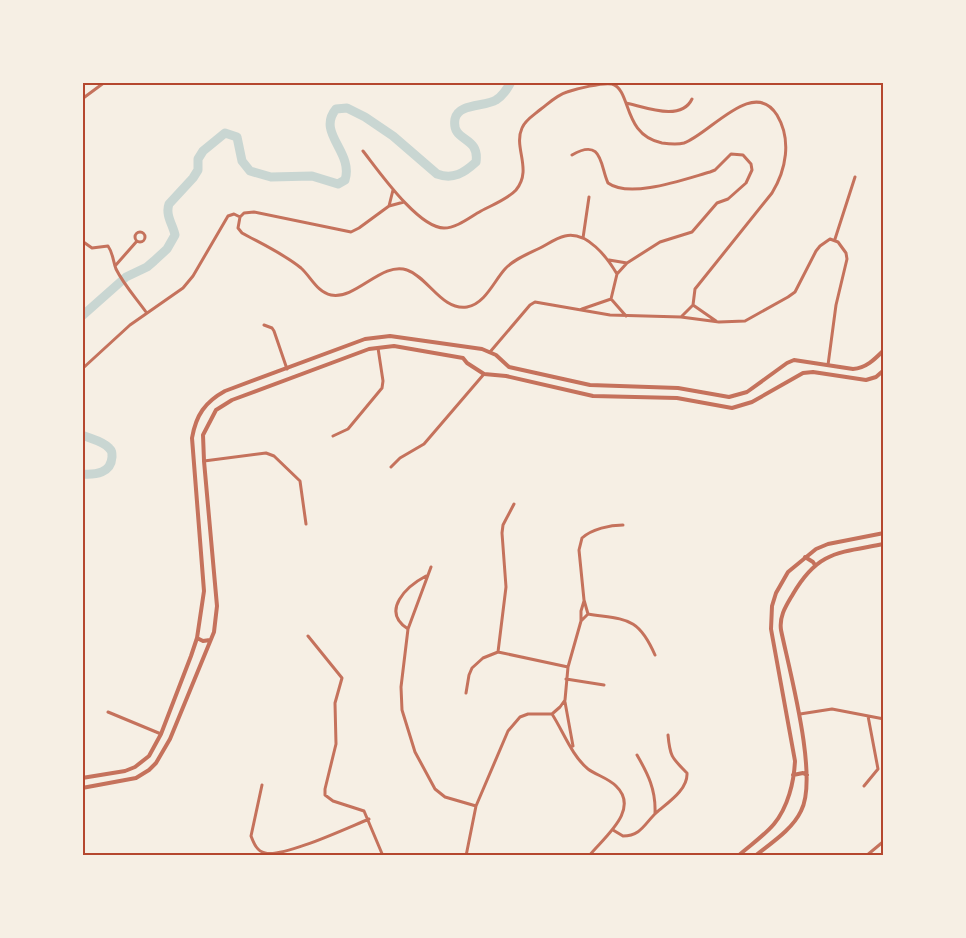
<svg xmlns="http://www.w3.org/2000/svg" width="966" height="938" viewBox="0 0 966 938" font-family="'Nunito Sans',sans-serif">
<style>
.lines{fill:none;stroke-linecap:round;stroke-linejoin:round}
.river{stroke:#c9d6d2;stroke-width:9}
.minor{stroke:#c5725c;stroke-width:3}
.tertiary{stroke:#c5725c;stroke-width:4}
.neatline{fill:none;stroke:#b5482f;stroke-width:2}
</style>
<rect width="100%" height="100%" fill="#f6efe4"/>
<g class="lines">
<!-- river -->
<path class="river" d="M82 316 126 277 147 267 154 261 167 249 175 235C173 225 165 215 169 204L193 178 198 170V159L203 151 225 133 237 137 242 161 250 171 271 177 312 176 338 184 345 180C354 152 316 133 336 109L347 108 365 117 393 136 437 174C453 180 464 173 476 162 480 135 451 143 455 119 458 103 485 107 496 100 503 96 507 89 511 82
M82 435C91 439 103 441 109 448 112 451 112 452 112 457 111 473 96 475 82 474"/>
<!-- minor -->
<path class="minor" d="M82 99 105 82
M626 103C645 107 681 122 692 99
M363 151C378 170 418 228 444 228 457 228 470 217 481 211 492 205 508 199 516 190 533 169 513 148 522 128 525 120 534 115 541 109 549 103 557 95 567 92 576 89 603 82 612 84 632 90 622 135 662 143 669 144 677 145 684 143 710 134 753 77 777 115 792 140 786 170 772 193L695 289 693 305
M572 155C603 137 600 166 608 183 630 199 685 179 710 172L715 170 731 154 743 155 751 164 752 170 746 183 728 199 717 203 692 232 660 242 627 263 617 274 611 299
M389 206 393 190
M240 217 238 228 242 233C262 244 284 254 301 268 311 277 317 292 331 295 356 300 382 261 407 270 428 277 442 311 467 307 485 304 494 281 505 269 514 259 528 254 540 248 548 244 556 238 565 236 587 231 607 257 617 274
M240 217 244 213 254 212 351 232 359 228 389 206 404 202
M135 237a5 5 0 1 1 10 0a5 5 0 1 1-10 0Z
M583 238 589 197
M835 239 855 177
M82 241 92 248 108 246C113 253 113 261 116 269 124 285 136 298 146 312
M609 260 627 263
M115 266 137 241
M612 300 626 316
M693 305 716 321
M582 309 611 299
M681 317 693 305
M264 325 272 328 274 331 287 369
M490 352 530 305 535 302 610 315 681 317 719 322 745 321 788 297 795 292 816 251 820 246 830 239 838 242 846 253 847 259 836 305 828 365
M82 369 130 325 183 288 193 276 228 216 234 214 240 217
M333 436 348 429 382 388 383 381 378 348
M204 461 266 453 274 456 300 481 306 524
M391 467 400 458 424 444 484 374
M431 567 408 629 401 687 402 710 415 752 435 789 445 797 476 806
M588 614C626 620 638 616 655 655
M581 621 588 614 584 600 579 550 582 538C592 529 610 525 623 525
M408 629C380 611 407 586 426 576
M308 636 342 678 335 703 336 744 325 789V795L333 801 364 811 383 856
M498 652 506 587 502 533 503 525 514 504
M566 679 604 685
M466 693 469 675 472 668 483 658 498 652 568 667
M565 702 573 746
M108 712 161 734
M552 714 560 707 565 700 568 667 581 621V611L584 601
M800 714 832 709 884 719
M637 755C648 774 656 790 655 813
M262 785 251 836C254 844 257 851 265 853 283 858 349 827 369 819
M864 786 878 769 868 716
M613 830 623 836C641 836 645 823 656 813 667 803 688 790 687 773 672 758 670 757 668 735
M466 856 476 806 508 731 520 717 528 714H552C563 731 572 756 588 769 596 775 608 778 616 786 641 810 603 838 589 856
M866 856 884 841"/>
<!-- tertiary -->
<path class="tertiary" d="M805 557 813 562 815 565
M197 638 203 641 210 640
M793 775 803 773 807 775
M82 778 125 771 135 767 149 756 161 734 191 656 197 638 204 591 192 438C196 415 205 402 225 391L365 339 390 336 482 349 496 355 509 367 590 385 678 388 729 397 747 392 787 363 794 360 853 369C866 368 874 360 884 350
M82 788 136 778 149 770 156 763 170 739 214 632 217 606 204 461 203 435 216 410 232 400 369 349 394 346 463 358 467 363 484 374 506 376 593 396 677 398 732 408 752 402 803 373 813 372 866 380 876 377 884 370
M738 856C749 846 764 836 774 824 788 807 794 782 795 761L771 629 772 606 776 593 788 572 816 549 828 544 884 533
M755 856C771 843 792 830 801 811 819 778 789 669 781 630 779 616 786 606 793 594 818 551 838 553 884 544"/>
</g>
<!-- border -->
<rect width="966" height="938" fill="none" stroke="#f6efe4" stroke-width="168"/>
<rect x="84" y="84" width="798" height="770" class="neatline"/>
</svg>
